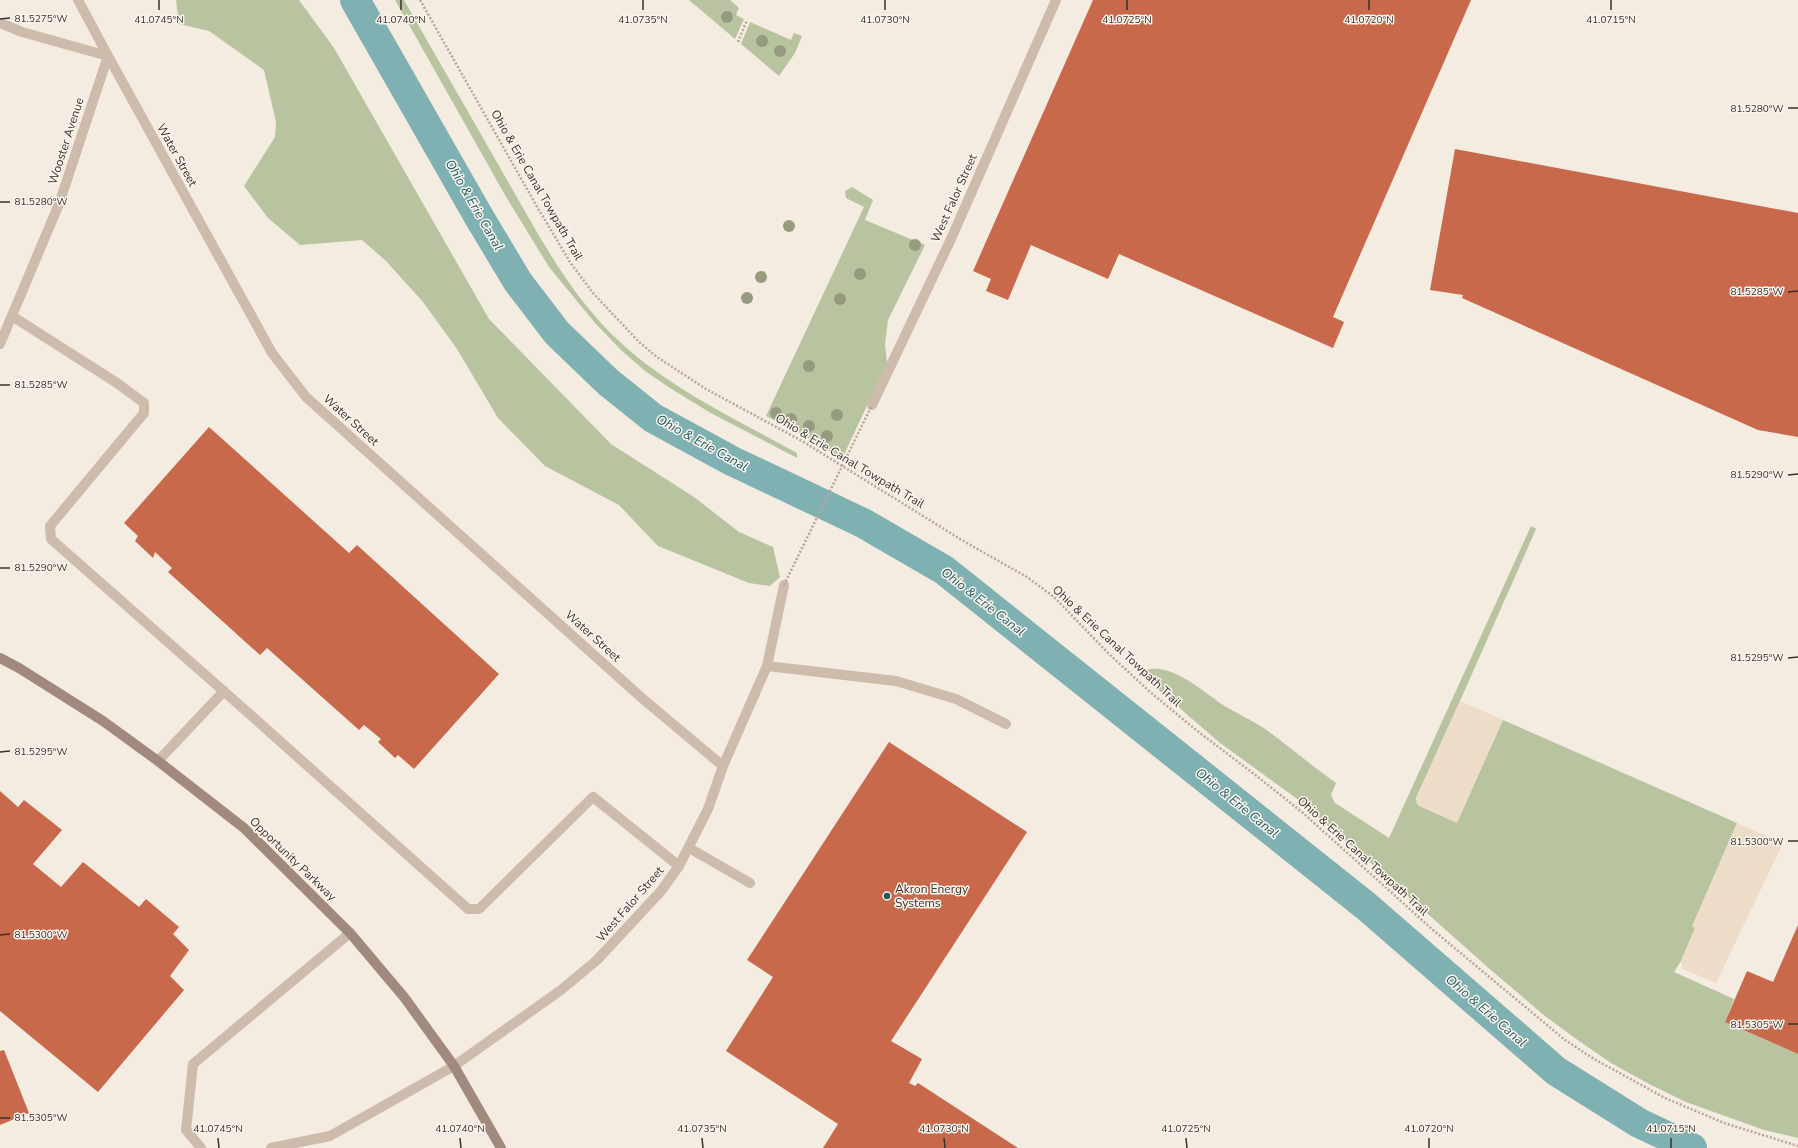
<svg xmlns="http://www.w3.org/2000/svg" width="1798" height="1148" viewBox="0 0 1798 1148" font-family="'Nunito Sans',sans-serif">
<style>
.green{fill:#b8c4a0}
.plaza{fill:#ecdcc8}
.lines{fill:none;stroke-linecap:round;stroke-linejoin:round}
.canal{stroke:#7fb0b2;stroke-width:30}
.building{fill:#c8694b}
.path{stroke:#b9a596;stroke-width:2.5;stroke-dasharray:2 2;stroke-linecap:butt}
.lane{stroke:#cdbbac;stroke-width:10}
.street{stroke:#cdbbac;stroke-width:10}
.secondary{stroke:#a18a7d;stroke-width:10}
.path-bridge{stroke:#b9a596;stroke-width:2.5;stroke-dasharray:2 2;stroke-linecap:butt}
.tree{fill:#969b7f}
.ticks{fill:none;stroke:#3b302b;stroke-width:1.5}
.poi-dot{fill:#1f5a5e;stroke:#fbf5ee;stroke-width:1.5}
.labels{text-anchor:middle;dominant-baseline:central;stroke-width:3;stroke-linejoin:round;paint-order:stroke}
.street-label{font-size:12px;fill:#3b302b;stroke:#fbf5ee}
.poi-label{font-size:12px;fill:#3b302b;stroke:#fbf5ee;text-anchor:start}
.water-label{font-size:13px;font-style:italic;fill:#1f5a5e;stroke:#fbf5ee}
.ticks-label{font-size:10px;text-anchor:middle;fill:#3b302b;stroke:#fbf5ee;stroke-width:3;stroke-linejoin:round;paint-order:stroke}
</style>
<rect width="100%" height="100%" fill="#f4ebe1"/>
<!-- green -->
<path class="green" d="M176 0H299L334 48 489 319 611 444 694 497 739 532 773 547 780 577 770 586 749 583 658 546 619 505 545 466 498 418 457 349 423 302 386 261 362 240 300 245 268 218 244 186 275 137 276 122 264 70 209 31 179 24Z
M395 0H404C438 60 473 120 507 180 540 237 571 297 620 342 672 390 736 419 797 453V458L709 412 670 388 645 371 621 350 595 323 549 267 505 195Z
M689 0H730L739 8 736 15 744 19 735 39Z
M750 22 791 40 794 33 802 36 795 53 779 76 741 44Z
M852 187 873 200 865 220 925 245 888 320 885 344 887 363 842 459 803 435 766 416 864 207 846 198 845 191Z
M1531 526 1536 529 1460 701 1416 798 1417 804 1457 822 1503 720 1737 823 1693 926 1695 928 1681 961 1674 972 1734 999 1725 1022 1798 1054V1138L1764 1130 1686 1102 1651 1085 1611 1063 1579 1041 1545 1016 1492 971 1348 843 1296 798 1220 743 1139 673C1166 657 1202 691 1223 705 1238 714 1254 721 1268 731 1291 748 1312 766 1336 783L1331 795 1335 803 1389 838Z"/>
<!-- plaza -->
<path class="plaza" d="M1460 701 1503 720 1457 823 1419 806 1416 798Z
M1737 823 1783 843 1716 983 1683 969 1681 961 1695 928 1692 926Z"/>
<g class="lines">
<!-- canal -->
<path class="canal" d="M355 0 479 217 518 282 557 333 608 382 653 418 732 461 863 523 944 570 1366 906 1556 1071 1639 1123 1692 1148"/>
</g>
<!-- building -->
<path class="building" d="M1093 0H1471L1333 317 1344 322 1333 348 1119 254 1108 279 1031 245 1008 300 986 291 991 279 973 271Z
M1455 149 1798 213V437L1758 430 1462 298 1463 295 1430 290Z
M209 427 349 553 357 545 499 674 414 769 398 755 395 758 378 742 381 739 364 725 359 730 267 648 260 655 168 572 172 568 155 552 153 558 135 541 138 536 124 523Z
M889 742 1027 832 891 1041 922 1059 909 1083 915 1086 918 1083 1018 1148H823L838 1124 726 1051 773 977 747 960Z
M0 791 18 807 24 800 62 830 33 864 61 887 83 862 139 907 146 899 179 927 173 934 189 950 170 976 184 990 98 1092 0 1011Z
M1798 925V1054L1725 1022 1747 971 1773 982Z
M4 1050 29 1113 0 1125V1051Z"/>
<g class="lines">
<!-- path -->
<path class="path" d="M420 0 536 205 570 262 593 293 639 342 657 357 706 389 802 441 965 542 1027 577 1054 597 1109 654 1149 691 1196 730 1258 777 1303 813 1433 930 1565 1040 1594 1059 1665 1098 1724 1123 1798 1146
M738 42 747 20"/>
<!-- lane -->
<path class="lane" d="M12 316 117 383 144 403V413L50 526 51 539 245 710 468 909H479L593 797 679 866
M767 666 896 681 956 699 1006 724
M158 761 224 691
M689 848 750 883
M201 1148 186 1130 193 1064 350 933
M271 1148 330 1136 454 1066"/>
<!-- street -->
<path class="street" d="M78 0 108 56 272 353 306 397 643 699 723 766
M0 23 22 32 108 56 59 204 0 344
M872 405 951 239 1056 0
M454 1066 561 990 597 960 661 891 679 866 708 809 723 766 767 666 784 585"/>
<!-- secondary -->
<path class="secondary" d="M0 658 19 668 103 721 158 761 244 828 350 933 404 997 454 1066 501 1148"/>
<!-- path-bridge -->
<path class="path-bridge" d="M784 585 872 405"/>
</g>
<!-- trees -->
<g class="tree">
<circle cx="727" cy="17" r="6"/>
<circle cx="762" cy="41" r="6"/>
<circle cx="780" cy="51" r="6"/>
<circle cx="789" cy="226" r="6"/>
<circle cx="915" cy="245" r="6"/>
<circle cx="860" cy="274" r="6"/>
<circle cx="761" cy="277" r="6"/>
<circle cx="747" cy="298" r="6"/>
<circle cx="840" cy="299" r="6"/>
<circle cx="809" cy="366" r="6"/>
<circle cx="776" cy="413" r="6"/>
<circle cx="837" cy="415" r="6"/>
<circle cx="791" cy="419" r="6"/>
<circle cx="809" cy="426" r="6"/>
<circle cx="827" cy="436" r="6"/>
</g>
<!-- ticks -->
<path class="ticks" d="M159 0V10M401 0V10M643 0V10M885 0V10M1127 0V10M1369 0V10M1611 0V10M0 19 10 18M1788 108H1798M0 202H10M1788 292 1798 291M0 385H10M1788 475 1798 474M0 568H10M1788 658 1798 657M0 752 10 751M1788 841H1798M0 935 10 934M1788 1024H1798M0 1118H10M218 1138 219 1148M460 1138 461 1148M702 1138 703 1148M944 1138 945 1148M1186 1138 1187 1148M1429 1138V1148M1671 1138V1148"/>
<!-- markers -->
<circle class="poi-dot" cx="887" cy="896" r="4"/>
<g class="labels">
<!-- street labels -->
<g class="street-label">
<text transform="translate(66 141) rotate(-72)">Wooster Avenue</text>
<text transform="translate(177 155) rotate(61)">Water Street</text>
<text transform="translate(537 185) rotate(60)">Ohio &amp; Erie Canal Towpath Trail</text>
<text transform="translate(954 198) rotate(-66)">West Falor Street</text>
<text transform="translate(351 420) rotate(42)">Water Street</text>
<text transform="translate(850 461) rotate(31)">Ohio &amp; Erie Canal Towpath Trail</text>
<text transform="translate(593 636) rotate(42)">Water Street</text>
<text transform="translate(1117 646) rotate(43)">Ohio &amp; Erie Canal Towpath Trail</text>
<text transform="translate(1363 856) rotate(42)">Ohio &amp; Erie Canal Towpath Trail</text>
<text transform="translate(293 859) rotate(44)">Opportunity Parkway</text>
<text transform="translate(630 904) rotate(-49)">West Falor Street</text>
</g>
<!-- poi labels -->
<g class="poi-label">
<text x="895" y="889">Akron Energy<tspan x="895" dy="14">Systems</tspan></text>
</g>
<!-- water labels -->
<g class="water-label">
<text transform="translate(474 205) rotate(60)">Ohio &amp; Erie Canal</text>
<text transform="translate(702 443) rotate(29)">Ohio &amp; Erie Canal</text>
<text transform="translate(983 602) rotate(38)">Ohio &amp; Erie Canal</text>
<text transform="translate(1237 803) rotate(39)">Ohio &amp; Erie Canal</text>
<text transform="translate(1486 1011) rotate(41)">Ohio &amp; Erie Canal</text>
</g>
</g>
<g class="ticks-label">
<text x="41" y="22">81.5275°W</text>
<text x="159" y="23">41.0745°N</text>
<text x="401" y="23">41.0740°N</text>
<text x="643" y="23">41.0735°N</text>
<text x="885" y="23">41.0730°N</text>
<text x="1127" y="23">41.0725°N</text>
<text x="1369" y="23">41.0720°N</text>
<text x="1611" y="23">41.0715°N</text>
<text x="1757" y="112">81.5280°W</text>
<text x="41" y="205">81.5280°W</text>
<text x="1757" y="295">81.5285°W</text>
<text x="41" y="388">81.5285°W</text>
<text x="1757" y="478">81.5290°W</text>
<text x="41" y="571">81.5290°W</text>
<text x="1757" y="661">81.5295°W</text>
<text x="41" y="755">81.5295°W</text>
<text x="1757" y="845">81.5300°W</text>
<text x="41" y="938">81.5300°W</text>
<text x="1757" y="1028">81.5305°W</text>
<text x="41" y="1121">81.5305°W</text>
<text x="218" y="1132">41.0745°N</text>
<text x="460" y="1132">41.0740°N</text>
<text x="702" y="1132">41.0735°N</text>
<text x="944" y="1132">41.0730°N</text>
<text x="1186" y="1132">41.0725°N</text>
<text x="1429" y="1132">41.0720°N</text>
<text x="1671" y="1132">41.0715°N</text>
</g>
</svg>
